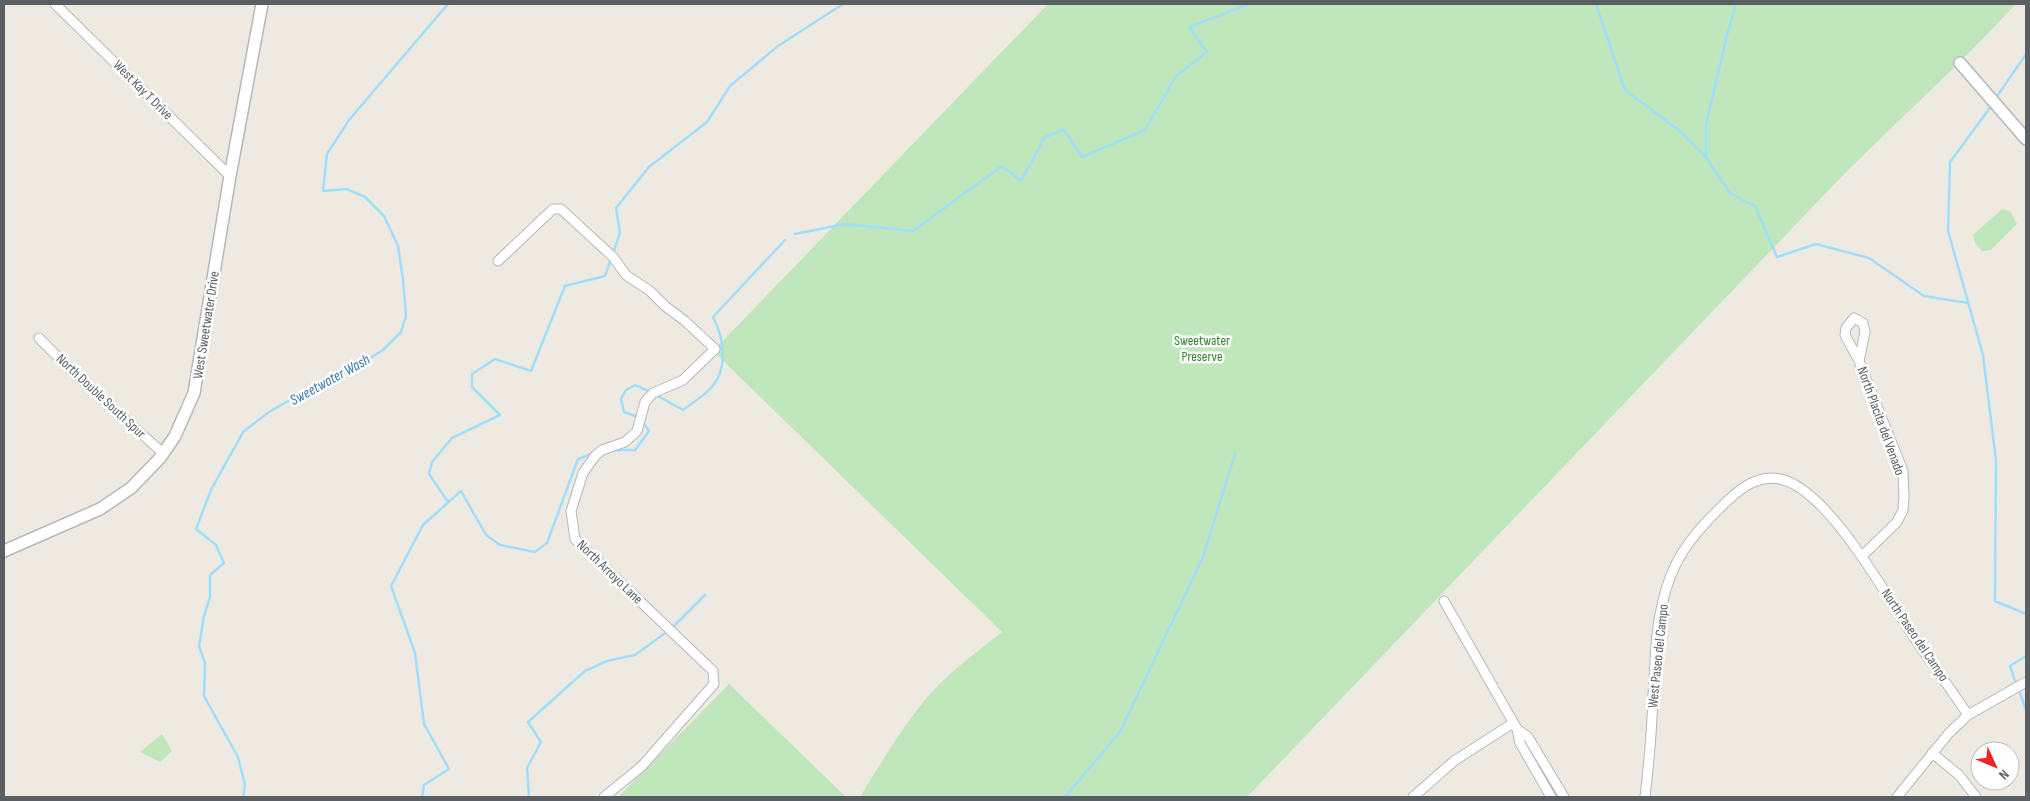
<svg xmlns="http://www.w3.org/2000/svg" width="2030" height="801" viewBox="0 0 2030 801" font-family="'Sofia Sans Condensed',sans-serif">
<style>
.green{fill:#bfe7bb}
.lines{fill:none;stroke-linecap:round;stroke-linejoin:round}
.stream{stroke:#a0deff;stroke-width:2.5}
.minor-casing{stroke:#b4b8bd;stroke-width:11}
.tertiary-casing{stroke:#b4b8bd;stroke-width:14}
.minor{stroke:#fff;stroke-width:9}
.tertiary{stroke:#fff;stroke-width:11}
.labels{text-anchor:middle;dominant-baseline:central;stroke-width:5;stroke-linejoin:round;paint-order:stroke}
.street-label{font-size:14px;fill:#5a5f63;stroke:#fff}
.park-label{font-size:14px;fill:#33852f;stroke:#fff}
.water-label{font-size:15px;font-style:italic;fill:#357aad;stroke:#fff}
</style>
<rect width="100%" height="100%" fill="#eeeae1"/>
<!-- green -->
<path class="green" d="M1048 4H2016L1968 54 1848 170 1247 797H860C880 764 900 731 924 701 945 675 975 653 1002 632L713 351Z
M2002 209 2010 211 2017 224 1991 250 1982 251 1975 243 1973 235Z
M729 684 846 797H618Z
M162 734 172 751 160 762 140 752Z"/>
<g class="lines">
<!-- stream -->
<path class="stream" d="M1596 4 1625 90 1680 131 1704 155 1730 193 1755 206 1777 257 1816 244 1869 258 1924 296 1968 303
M1996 98 2026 54
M1992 105 1950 162 1948 231 1983 355 1996 461 1995 601 2026 614
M1706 156V124L1728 31 1736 4
M795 234 845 224 913 231 1002 166 1021 181 1045 137 1064 130 1082 157 1145 130 1176 76 1207 52 1189 27 1249 4
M613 253 620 233 616 208 649 167 707 122 730 86 778 46 843 4
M656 395 683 410C692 403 704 396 711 388 729 368 724 338 713 317L785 240
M638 417 624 412 621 399 626 390 635 385 651 392
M614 450H635L649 431 642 421
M448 502 429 474 432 462 452 438 500 415 472 387V374L495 359 531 371 565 286 605 276 611 259
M672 628 705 595
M2015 681 2010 666 2026 656
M2020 693 2026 710
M243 797 245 785 238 757 204 696 205 663 199 646 204 616 210 597V575L224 563 216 545 196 529 211 490 243 432 269 412 307 390 354 368 383 350 401 332 406 316 403 279 398 246 384 216 365 197 347 189 323 191 327 154 349 120 448 4
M422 797 424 785 449 769 424 724 415 653 391 586 423 525 461 491 486 535 500 545 535 552 547 543 578 459 596 452
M529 797 527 768 541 742 528 722 585 671 607 661 635 655 668 631
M1065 797 1120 732 1203 557 1235 454"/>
<!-- minor casing -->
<g class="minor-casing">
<path id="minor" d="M55 4 230 176
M498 261 553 209H561L613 257 626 275 650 291 665 306 685 321 715 349 683 380 653 393 645 402 637 431 625 442 602 450 595 456 583 473 571 511 575 539 713 671 714 684 642 766 604 797
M39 338 74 373 164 454
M1859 361 1865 332 1863 323 1854 318 1846 328 1845 335 1859 361 1903 471 1904 497 1903 510 1897 522 1862 556
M1444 601 1517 729 1520 743 1551 797
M1517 729 1528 737 1564 797
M1932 753 1959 775 1976 797
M1413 797 1454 761 1513 723
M1645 797C1649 763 1652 730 1653 695 1655 666 1655 634 1662 605 1671 562 1690 537 1721 507 1737 491 1756 474 1780 479 1826 488 1883 590 1908 628 1927 658 1949 686 1968 715
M1897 797 1949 733 1968 715 2026 682"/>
</g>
<!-- tertiary casing -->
<g class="tertiary-casing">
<path id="tertiary" d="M1960 63 2026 139
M4 551 100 509 131 488 160 458 175 436 194 393 230 176 262 4"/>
</g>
<!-- minor -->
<use href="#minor" class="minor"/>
<!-- tertiary -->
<use href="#tertiary" class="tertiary"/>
</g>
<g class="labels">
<!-- street labels -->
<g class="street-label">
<text transform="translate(143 90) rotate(45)">West Kay T Drive</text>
<text transform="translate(206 325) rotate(-81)">West Sweetwater Drive</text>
<text transform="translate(101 396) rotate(43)">North Double South Spur</text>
<text transform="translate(1881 421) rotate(70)">North Placita del Venado</text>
<text transform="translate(610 572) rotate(44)">North Arroyo Lane</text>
<text transform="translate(1915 635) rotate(56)">North Paseo del Campo</text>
<text transform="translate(1658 656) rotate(-84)">West Paseo del Campo</text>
</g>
<!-- park labels -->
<g class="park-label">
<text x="1202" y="340">Sweetwater<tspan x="1202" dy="16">Preserve</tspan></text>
</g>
<!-- water labels -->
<g class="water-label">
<text transform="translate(330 380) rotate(-29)">Sweetwater Wash</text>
</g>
</g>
<!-- border -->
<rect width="2030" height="801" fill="none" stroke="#5a5f63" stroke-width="10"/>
<!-- north arrow -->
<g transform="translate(1995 766) rotate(134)"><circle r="24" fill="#ffffff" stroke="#bdbfc1"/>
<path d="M0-4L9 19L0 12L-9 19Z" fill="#f32124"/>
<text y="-8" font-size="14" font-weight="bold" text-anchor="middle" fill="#5a5f63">N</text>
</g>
</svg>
